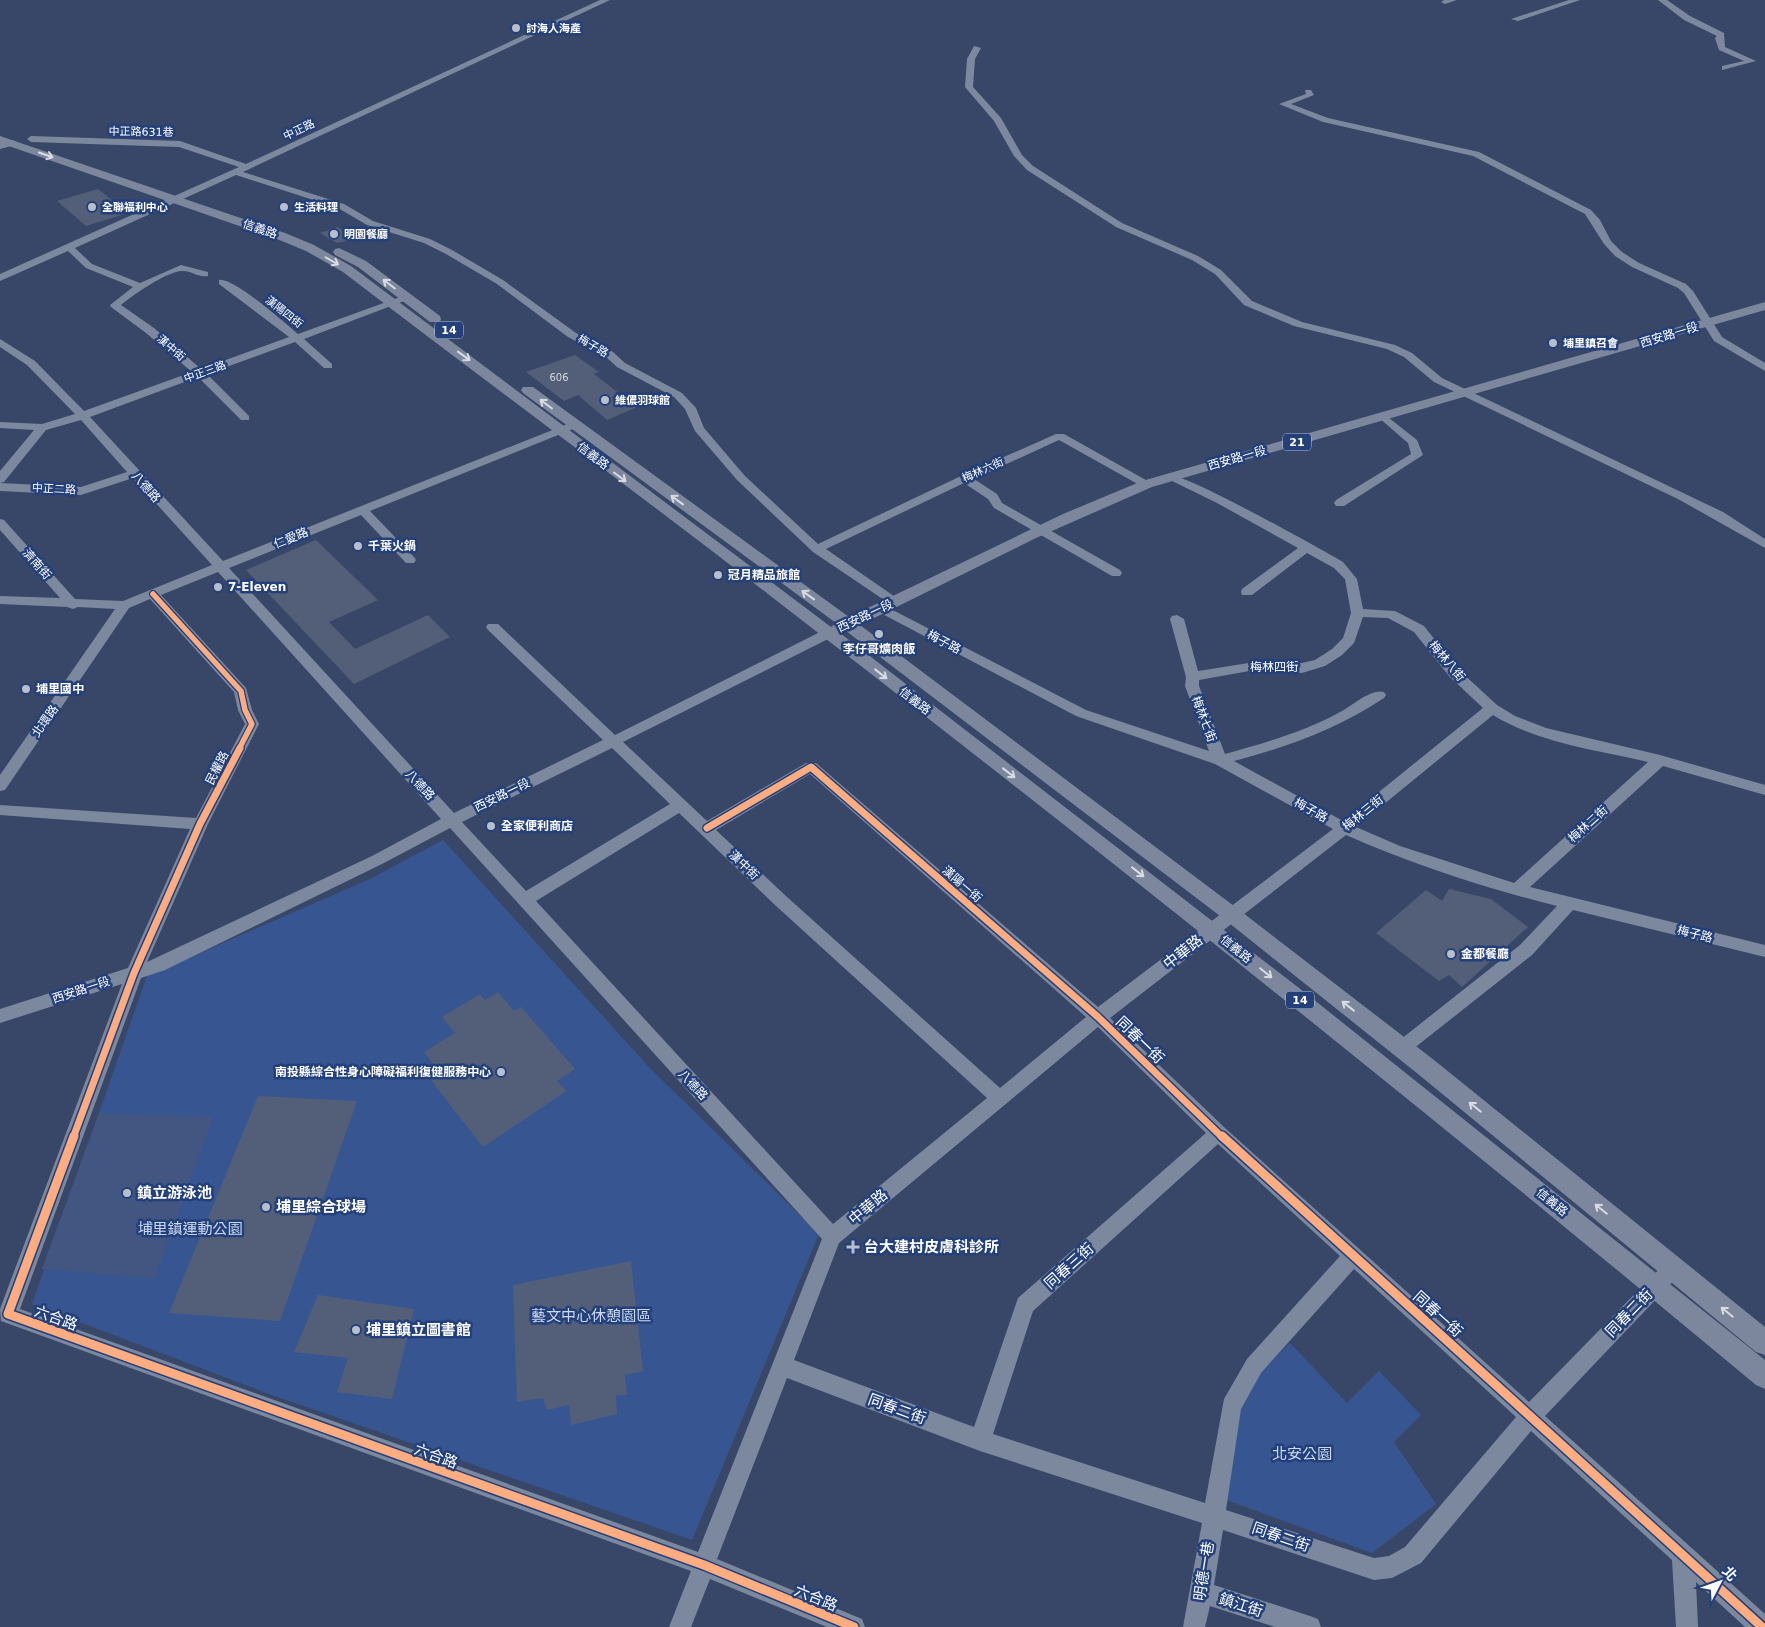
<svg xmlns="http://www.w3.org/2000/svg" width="1765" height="1627" viewBox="0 0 1765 1627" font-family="'DejaVu Sans','Noto Sans TC',sans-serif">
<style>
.green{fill:#375691}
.water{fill:#425681}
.building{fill:#535f79}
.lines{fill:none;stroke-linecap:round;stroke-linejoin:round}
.minor{fill:#7c889e;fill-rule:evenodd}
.major{fill:#7c879d;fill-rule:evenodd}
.cycleway-far2-casing{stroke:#24407b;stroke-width:8}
.cycleway-far1-casing{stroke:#24407b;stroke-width:10}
.cycleway-casing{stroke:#24407b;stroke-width:12}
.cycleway-far2{stroke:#ffac80;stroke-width:5.5}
.cycleway-far1{stroke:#ffac80;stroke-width:7}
.cycleway{stroke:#ffac80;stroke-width:9}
.oneway{stroke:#d8dbe2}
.poi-dot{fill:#b9bfca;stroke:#24407b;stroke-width:2}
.labels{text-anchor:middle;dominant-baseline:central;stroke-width:5;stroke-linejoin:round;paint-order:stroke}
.number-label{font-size:10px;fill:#d4d7de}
.far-poi-label{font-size:11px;font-weight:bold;fill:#fff;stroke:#24407b;text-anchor:start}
.far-street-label{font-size:11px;fill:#fff;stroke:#24407b}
.shield{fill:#24407b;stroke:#bdc6d7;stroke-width:1}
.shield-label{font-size:11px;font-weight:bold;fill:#fff}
.street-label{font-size:12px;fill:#fff;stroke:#24407b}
.poi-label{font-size:12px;font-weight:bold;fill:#fff;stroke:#24407b;text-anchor:start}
.near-street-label{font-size:15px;fill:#fff;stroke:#24407b}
.near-poi-label{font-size:15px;font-weight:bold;fill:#fff;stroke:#24407b;text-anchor:start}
.near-park-label{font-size:15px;fill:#cad8f4;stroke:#24407b}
</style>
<rect width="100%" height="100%" fill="#384767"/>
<!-- green -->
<path class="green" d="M443 840 648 1066 819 1234 692 1540 272 1395 32 1304 147 976 370 879Z
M1290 1343 1347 1403 1379 1371 1421 1415 1394 1442 1436 1504 1372 1553 1226 1500 1235 1399Z"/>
<!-- water -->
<path class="water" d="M99 1113 213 1117 155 1278 42 1269Z"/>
<!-- building -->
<path class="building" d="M98 189 128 213 86 226 57 201Z
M338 227 353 239 337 243 320 233Z
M575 355 599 372 594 374 637 407 607 420 578 395 564 401 526 372Z
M316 540 378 600 329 622 355 649 428 615 450 637 354 684 246 570Z
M1449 889 1491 899 1528 927 1462 987 1449 975 1439 981 1376 933 1426 890 1442 901Z
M498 992 514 1011 521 1007 575 1069 557 1081 566 1091 483 1147 427 1075 437 1069 424 1052 455 1033 442 1017 480 994 485 1000Z
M258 1096 357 1101 280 1321 169 1313Z
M631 1261 643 1371 625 1375 627 1395H616L617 1414 571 1425 569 1405 547 1410 543 1398 517 1402 513 1285Z
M318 1295 414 1309 392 1399 337 1392 348 1358 294 1352Z"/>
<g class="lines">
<!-- minor -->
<path class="minor" d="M600 0H610L243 172 344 204 373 221 430 239 452 250 503 280 576 333 613 352 625 363 682 393 696 408 704 428 745 476 818 544 961 476 1056 434H1064L1153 484 1151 487H1143L1059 440 974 479 997 494 1002 503 1120 570 1122 573 1120 576H1112L994 508 988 499 964 483 826 549 901 601 895 605 890 604 813 552 737 480 695 431 685 409 674 397 617 367 605 356 568 337 497 284 446 254 424 243 367 225 338 208 236 175 75 248 92 264 140 283 181 265 208 272V276C199 278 191 270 181 271 165 273 134 294 121 305L154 328 201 369 289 337 219 284V280C233 277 285 323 298 334L403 296 412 298 304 339 332 364V368H324L295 342 207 374 249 416V420H241L198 377 90 417 223 561 570 423H578V427L370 511 414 557 416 560 414 563H406L361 515 229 568 454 813 603 740 488 630 486 627 488 624H498L615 735 824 630H834L836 633 834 636 623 742 707 821 806 763H816L1098 1007 1333 829 1215 764 1076 716 873 609 880 605 885 606 1086 710 1209 751 1185 686 1186 677 1170 619 1172 616 1177 615 1184 619 1198 671 1255 662 1302 663 1315 660 1332 649 1343 638 1351 613 1345 579 1334 568 1307 553 1252 595H1242L1241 592 1242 589 1298 548 1217 503 1168 479V475C1181 471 1323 550 1343 562L1357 579 1363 609 1395 611 1424 626 1459 670 1497 705 1515 716 1546 728 1660 755 1765 785V795L1663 766 1530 887 1765 945V957L1573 910 1532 955 1408 1053 1402 1055 1396 1053 1393 1048 1396 1043 1520 945 1557 906C1485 888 1414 865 1346 835L1110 1018 1224 1127 1529 1402 1666 1262 1673 1259 1680 1262 1683 1268 1680 1274 1545 1416 1765 1614V1627H1745L1696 1582 1698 1627H1676L1672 1560 1531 1431 1421 1563 1392 1578 1374 1580 1223 1530 1214 1585 1310 1616 1318 1619 1321 1627H1275L1210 1606 1205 1627H1183L1202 1523 980 1451 787 1378 717 1559 862 1619 865 1627H827L710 1579 691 1627H669L691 1571 1 1321 0 1309 122 984 0 1023V1009L128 968 190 829 0 815V805L196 818 245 724 238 710 234 692 150 599 129 608 5 790 0 791V775L115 609 78 607 73 609 67 607 0 604V596L60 598 0 530V519L4 520 75 599 123 601 212 565 133 478 81 495 0 491V483L81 487 127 472 81 420 46 430 4 482 0 483V471L34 430 0 428V422L42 424 75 414 27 365 0 347V339L35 361 84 411 192 372 146 333 111 307 110 305 133 287 86 268 68 251 0 281V274L239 167 179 147 31 142 27 139 31 136 180 141 246 164ZM218 572 441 819 372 856 147 962 208 824 259 724 252 710 246 688 161 595ZM1363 617 1388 618 1414 632 1449 676 1483 708 1343 821 1234 761C1287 747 1338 729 1384 698L1386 695 1384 692C1371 688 1352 706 1340 712 1304 732 1264 743 1225 754L1199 686V680L1255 670 1302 673 1325 666 1342 655 1354 643ZM1493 715C1538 743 1597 750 1648 762L1514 883 1400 846 1356 827ZM612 748 670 804 526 891 462 822ZM810 774 1086 1017 1000 1088 787 897 716 830ZM679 813 775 905 987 1098 833 1224 536 901ZM450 828 822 1239 698 1552 20 1309 141 978 165 970 382 864ZM1098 1027 1206 1133 1018 1298 974 1427 794 1360 839 1243ZM1218 1144 1340 1256 1247 1359 1224 1399 1205 1503 993 1434 1033 1311ZM1354 1269 1516 1417 1405 1547 1389 1556 1374 1558 1226 1510 1241 1409 1261 1373Z
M1444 0H1457L1445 4 1441 2Z
M1569 0H1580L1518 21 1511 19Z
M1658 0H1667L1690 16 1724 33 1725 47 1756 61 1722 70V66L1744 61 1719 50 1715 38 1717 36 1684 20Z
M974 46 981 48 975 59 973 87 1001 118 1022 155 1033 166 1122 223 1198 256 1221 270 1252 301 1302 322 1395 345 1412 353 1442 378 1723 512 1765 539V548L1678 499 1434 382 1404 357 1387 349 1294 326 1244 305 1215 274 1192 260 1116 227 1027 170 1014 156 994 121 965 87 967 59Z
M1305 90H1311L1314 95 1291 104 1328 118 1479 152 1591 210 1600 220 1611 241 1622 252 1639 263 1686 284 1693 291 1722 337 1765 363V371L1714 341 1684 293 1678 288 1632 267 1615 256 1604 244 1585 214 1473 156 1323 122 1279 104 1306 94Z
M12 140 15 141V145L0 149V143Z
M1384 414 1417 440 1423 455 1344 506H1336L1334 503 1336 500 1411 454 1408 443 1378 417Z"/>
<!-- major -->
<path class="major" d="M0 136 285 233 314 245 351 266 831 627 836 623 523 393 521 390 523 387H533L849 617 1063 514 1142 481 1765 302V310L1152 487 1036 538 860 625 1238 909 1434 1060 1765 1327V1355L1756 1352 1418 1074 1224 919 846 631 840 633 1308 995 1765 1360V1389L1756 1385C1432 1115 1102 852 768 594 627 485 484 380 343 272L306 251 277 239 0 143Z
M339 248 366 261 440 316 441 319 440 322H430L358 267 335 255 333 252 335 249Z"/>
<!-- cycleway-far2 casing -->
<g class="cycleway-far2-casing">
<path id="cycleway-far2" d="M153 594 241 691 245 710 252 724 239 749"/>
</g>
<!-- cycleway-far1 casing -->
<g class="cycleway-far1-casing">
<path id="cycleway-far1" d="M707 828 811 767 1098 1017 1223 1138
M73 1138 134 973 200 824 240 748"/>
</g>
<!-- cycleway casing -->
<g class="cycleway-casing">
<path id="cycleway" d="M74 1136 8 1314 704 1565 854 1627
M1222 1136 1762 1627"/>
</g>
<!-- cycleway-far2 -->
<use href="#cycleway-far2" class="cycleway-far2"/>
<!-- cycleway-far1 -->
<use href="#cycleway-far1" class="cycleway-far1"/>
<!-- cycleway -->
<use href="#cycleway" class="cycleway"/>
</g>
<!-- one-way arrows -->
<defs><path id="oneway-shaft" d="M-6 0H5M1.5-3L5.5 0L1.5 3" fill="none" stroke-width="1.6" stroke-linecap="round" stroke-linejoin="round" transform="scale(1.25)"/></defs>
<g class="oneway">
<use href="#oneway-shaft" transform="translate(46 155) rotate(19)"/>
<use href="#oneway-shaft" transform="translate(332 261) rotate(30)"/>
<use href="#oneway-shaft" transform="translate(389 284) rotate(-143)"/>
<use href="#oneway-shaft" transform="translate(464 356) rotate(36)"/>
<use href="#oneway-shaft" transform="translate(546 404) rotate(-143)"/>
<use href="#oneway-shaft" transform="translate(620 477) rotate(37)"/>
<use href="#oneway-shaft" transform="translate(677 500) rotate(-144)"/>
<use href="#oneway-shaft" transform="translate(808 595) rotate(-144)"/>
<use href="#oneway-shaft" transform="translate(881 674) rotate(38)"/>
<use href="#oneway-shaft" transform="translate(1009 773) rotate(38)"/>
<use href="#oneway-shaft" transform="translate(1138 872) rotate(38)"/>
<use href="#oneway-shaft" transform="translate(1266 973) rotate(39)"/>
<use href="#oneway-shaft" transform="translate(1348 1006) rotate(-142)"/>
<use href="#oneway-shaft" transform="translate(1475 1107) rotate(-141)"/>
<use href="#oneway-shaft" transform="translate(1601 1209) rotate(-141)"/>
<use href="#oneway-shaft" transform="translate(1727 1312) rotate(-141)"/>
</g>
<!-- markers -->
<g class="poi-dot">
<circle cx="516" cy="28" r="5"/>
<circle cx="92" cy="207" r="5"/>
<circle cx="284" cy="207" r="5"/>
<circle cx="334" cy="234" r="5"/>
<circle cx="1553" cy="343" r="5"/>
<circle cx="605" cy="400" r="5"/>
<circle cx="358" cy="546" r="5"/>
<circle cx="718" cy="575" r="5"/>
<circle cx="218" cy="587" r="5"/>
<circle cx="879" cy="634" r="5"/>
<circle cx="26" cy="689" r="5"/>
<circle cx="491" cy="826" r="5"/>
<circle cx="1451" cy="954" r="5"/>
<circle cx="501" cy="1072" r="5"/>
<circle cx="127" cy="1193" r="5"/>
<circle cx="266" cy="1207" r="5"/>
<path d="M850.5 1239.5h5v5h5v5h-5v5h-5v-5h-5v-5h5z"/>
<circle cx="356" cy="1330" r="5"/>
</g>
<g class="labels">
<!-- number labels -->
<g class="number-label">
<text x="559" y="377">606</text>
</g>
<!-- far-poi labels -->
<g class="far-poi-label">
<text x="526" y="28">討海人海產</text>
<text x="102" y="207">全聯福利中心</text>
<text x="294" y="207">生活料理</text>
<text x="344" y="234">明園餐廳</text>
<text x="1563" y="343">埔里鎮召會</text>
<text x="615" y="400">維儂羽球館</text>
</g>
<!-- far-street labels -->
<g class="far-street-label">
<text transform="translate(299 130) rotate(-25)">中正路</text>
<text transform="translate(141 132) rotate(1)">中正路631巷</text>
<text transform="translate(284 312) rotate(38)">漢陽四街</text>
<text transform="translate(593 346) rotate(30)">梅子路</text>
<text transform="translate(171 348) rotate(41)">漢中街</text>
<text transform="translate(205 372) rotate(-20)">中正三路</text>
<text transform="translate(983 470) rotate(-24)">梅林六街</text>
<text transform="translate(54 489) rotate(3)">中正二路</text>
</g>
<!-- shield labels -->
<g class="shield">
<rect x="435" y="321.5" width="28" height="17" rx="4"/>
<rect x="1283" y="433.5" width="28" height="17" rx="4"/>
<rect x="1286" y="991.5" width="28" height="17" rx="4"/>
</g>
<g class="shield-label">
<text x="449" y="330">14</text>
<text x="1297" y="442">21</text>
<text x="1300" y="1000">14</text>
</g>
<!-- street labels -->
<g class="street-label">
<text transform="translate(260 229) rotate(19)">信義路</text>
<text transform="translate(1669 335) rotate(-17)">西安路一段</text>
<text transform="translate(593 456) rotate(37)">信義路</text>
<text transform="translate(1237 458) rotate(-16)">西安路一段</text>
<text transform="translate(146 487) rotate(48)">八德路</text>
<text transform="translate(291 538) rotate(-22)">仁愛路</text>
<text transform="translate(37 564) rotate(48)">濟南街</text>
<text transform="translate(865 616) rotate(-25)">西安路一段</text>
<text transform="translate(944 642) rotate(28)">梅子路</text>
<text transform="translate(1447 661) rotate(50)">梅林八街</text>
<text x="1274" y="667">梅林四街</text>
<text transform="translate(915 701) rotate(38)">信義路</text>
<text transform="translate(1204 719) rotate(69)">梅林七街</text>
<text transform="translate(45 721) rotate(-55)">北環路</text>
<text transform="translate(217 768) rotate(-63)">民權路</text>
<text transform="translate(420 785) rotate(47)">八德路</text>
<text transform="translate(502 795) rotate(-26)">西安路一段</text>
<text transform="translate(1311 810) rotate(29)">梅子路</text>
<text transform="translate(1363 813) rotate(-39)">梅林三街</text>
<text transform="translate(1588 824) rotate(-42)">梅林二街</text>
<text transform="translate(744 865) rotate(44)">漢中街</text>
<text transform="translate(962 884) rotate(41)">漢陽一街</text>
<text transform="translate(1695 934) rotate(14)">梅子路</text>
<text transform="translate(1236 949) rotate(39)">信義路</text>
<text transform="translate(81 990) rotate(-18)">西安路一段</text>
<text transform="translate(693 1085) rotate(47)">八德路</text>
<text transform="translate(1552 1202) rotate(39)">信義路</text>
</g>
<!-- poi labels -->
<g class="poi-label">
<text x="368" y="546">千葉火鍋</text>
<text x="728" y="575">冠月精品旅館</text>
<text x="228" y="587">7-Eleven</text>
<text x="879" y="649" text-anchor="middle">李仔哥爌肉飯</text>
<text x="36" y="689">埔里國中</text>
<text x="501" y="826">全家便利商店</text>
<text x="1461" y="954">金都餐廳</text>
<text x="491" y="1072" text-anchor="end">南投縣綜合性身心障礙福利復健服務中心</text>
</g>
<!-- near-street labels -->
<g class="near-street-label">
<text transform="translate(1183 952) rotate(-38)">中華路</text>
<text transform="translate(1140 1040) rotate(44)">同春一街</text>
<text transform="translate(868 1207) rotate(-40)">中華路</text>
<text transform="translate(1069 1266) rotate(-42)">同春三街</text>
<text transform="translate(1629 1313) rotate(-46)">同春二街</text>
<text transform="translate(1438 1314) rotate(42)">同春一街</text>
<text transform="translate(56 1318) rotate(20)">六合路</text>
<text transform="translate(897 1409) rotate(20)">同春二街</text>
<text transform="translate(436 1456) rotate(20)">六合路</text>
<text transform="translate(1281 1537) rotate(19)">同春二街</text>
<text transform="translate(1204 1571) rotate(-81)">明德一巷</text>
<text transform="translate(816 1598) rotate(22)">六合路</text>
<text transform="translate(1241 1605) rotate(18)">鎮江街</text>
</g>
<!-- near-poi labels -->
<g class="near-poi-label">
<text x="137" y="1193">鎮立游泳池</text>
<text x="276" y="1207">埔里綜合球場</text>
<text x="864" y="1247">台大建村皮膚科診所</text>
<text x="366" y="1330">埔里鎮立圖書館</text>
</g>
<!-- near-park labels -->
<g class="near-park-label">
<text x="190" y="1229">埔里鎮運動公園</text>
<text x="591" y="1316">藝文中心休憩園區</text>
<text x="1302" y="1454">北安公園</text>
</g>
</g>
<!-- north arrow -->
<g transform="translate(1720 1582) rotate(49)" stroke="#24407b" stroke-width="4" paint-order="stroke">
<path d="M0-4L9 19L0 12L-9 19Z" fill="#ffffff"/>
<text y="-8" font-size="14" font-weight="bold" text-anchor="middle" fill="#ffffff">北</text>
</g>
</svg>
